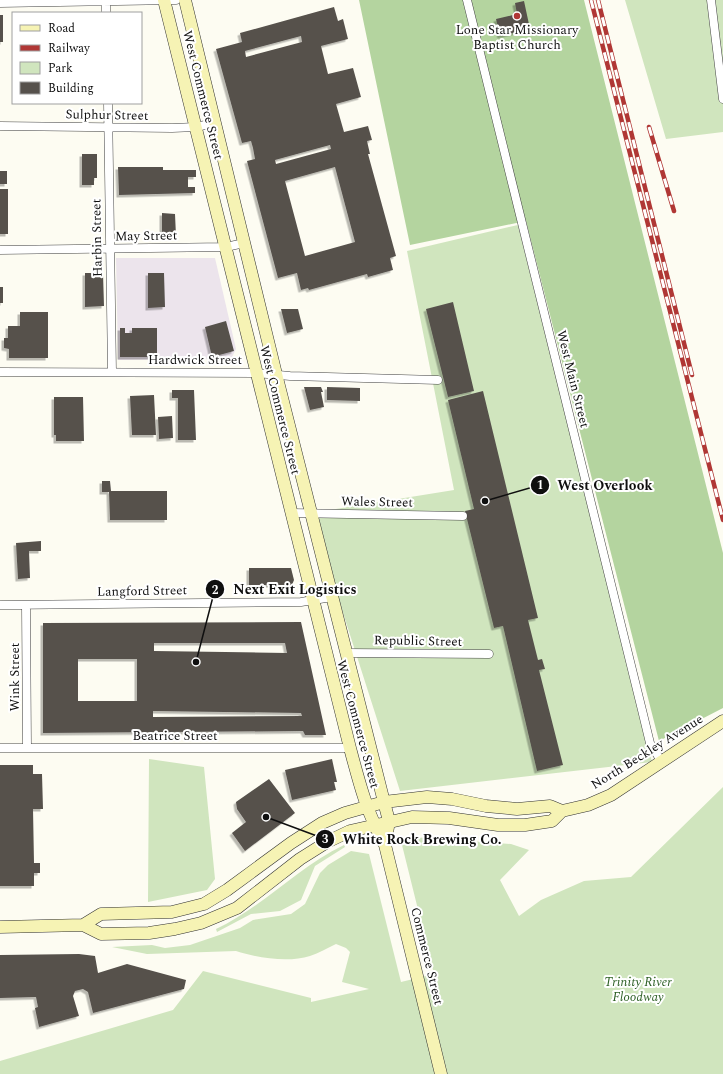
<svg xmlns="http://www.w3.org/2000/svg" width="723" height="1074" viewBox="0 0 723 1074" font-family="Spectral,serif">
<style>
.industrial{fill:#ece4ec}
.green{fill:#d0e5be}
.forest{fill:#b4d49f}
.building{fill:#56514c;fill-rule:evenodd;filter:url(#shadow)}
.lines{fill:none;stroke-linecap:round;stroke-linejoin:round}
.street-casing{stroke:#424242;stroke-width:9}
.secondary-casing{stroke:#313131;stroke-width:13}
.street{stroke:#fff;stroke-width:8}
.secondary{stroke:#f6f3b4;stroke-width:12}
.rail-casing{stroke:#b03735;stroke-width:4.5}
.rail{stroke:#fff;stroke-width:3;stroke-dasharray:9;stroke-linecap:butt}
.poi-dot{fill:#b03735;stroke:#fff;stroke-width:1.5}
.labels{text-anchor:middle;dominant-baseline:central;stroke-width:4;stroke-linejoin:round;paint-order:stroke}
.poi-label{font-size:13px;fill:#0f0f0f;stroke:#fff}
.street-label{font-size:13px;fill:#0f0f0f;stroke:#fff}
.park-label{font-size:13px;font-style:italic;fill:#2e6026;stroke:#fff}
.leader{fill:none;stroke:#0f0f0f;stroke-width:1.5}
.callout-dot{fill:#0f0f0f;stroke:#fff;stroke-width:1.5}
.mark-label{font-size:12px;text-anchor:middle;font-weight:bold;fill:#fff}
.callout-label{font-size:14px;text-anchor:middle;font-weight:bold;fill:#0f0f0f;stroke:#fff;stroke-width:4;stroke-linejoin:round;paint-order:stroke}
</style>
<defs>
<filter id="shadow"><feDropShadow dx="-2.5" dy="2.5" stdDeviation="0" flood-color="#0004"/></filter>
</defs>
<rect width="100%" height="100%" fill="#fdfcf2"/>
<!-- industrial -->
<path class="industrial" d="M116 258H215L236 349 232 357 226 359 118 360Z"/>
<!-- green -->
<path class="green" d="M625 0H723V132L666 139Z
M518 225 652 762 400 791 311 513 454 490 407 251Z
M149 759 204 767 215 879 207 890 148 902Z
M723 787V1074H0V1061L173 1010 203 971 311 998V1002L369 989 342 982 350 952 346 948 336 944C327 948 319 953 310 956 288 963 258 958 236 951L147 954 112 947 152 945 165 948 190 945 240 928 253 920 291 914 305 904 320 873 328 865 351 851 369 854 401 982 434 974 402 845 413 837 511 844 529 850 500 880 519 916 541 900 584 881 631 877Z
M344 845 345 847 315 866 301 900 280 911 251 914 217 932 216 929C263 907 298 867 344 845Z"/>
<!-- forest -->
<path class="forest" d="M359 0H584L723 553V708L659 741 526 221 410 245Z"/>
<!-- building -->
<path class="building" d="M524 1 530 29 500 36 496 19 517 14 515 3Z
M334 7 338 21 343 19 348 39 321 46 328 74 353 68 361 97 336 104 344 132 368 126 372 140 367 141 370 154H368L396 256 390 258 393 270 368 277 367 274 309 290 308 288 301 290 297 273 278 278 247 161 255 159 253 148 251 141 242 143 216 49 242 42 240 33ZM301 36 302 42 246 57 245 51ZM330 145 331 149 276 164 275 160ZM335 167 355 242 305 256 285 181Z
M0 15H3V42H0Z
M82 154H97V178H94V185H82Z
M118 167H163V170H196V177H188V187H195V193L119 195Z
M0 171H7V184H0Z
M0 189H8V234H0Z
M162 213 175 214 176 236 162 235Z
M85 273H103L104 306 85 307Z
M148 273H164L165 307 148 308Z
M0 287H3V303H0Z
M453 302 474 391 448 397 426 309Z
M281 309H298L303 329 287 333Z
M20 312H48V358H9V349L4 348V338H8V326H20Z
M226 321 234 351 212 357 205 327Z
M120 328H125V333H132V328H157V357H120Z
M304 387H321L323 392H321L324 407 310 410Z
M327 387 360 388V401L327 400Z
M172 390H194L196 440H178V398H172Z
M483 391 538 618 528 620 538 660 542 659 545 669 539 670 563 765 537 771 503 626 494 628 465 511 474 509 448 400Z
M154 395 156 435H132L130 396Z
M54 397H83L84 441H56V435H54Z
M172 416 173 438 159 439 158 417Z
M102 481H110L111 491H167V520H110L109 492H102Z
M41 541V551H29L30 578 18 579 16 543Z
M249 568H291L294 580 292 585H249Z
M301 622 326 735H305L303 731 43 733V623ZM154 643H285L287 653 154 651ZM78 659H137V701H78ZM153 711 301 713 302 716 153 717Z
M332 759 337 782H334L336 790 292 800 285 770Z
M0 765H33V774H42L43 809H33L34 863H40V873H34V886H0Z
M269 779 295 813 245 851 232 833 246 822 237 809 236 802Z
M79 954 95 956 98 973 127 964 186 980 184 989 93 1013 88 992 83 989 75 991 73 996 79 1016 39 1027 35 1008 38 1007 36 997 0 998V955Z"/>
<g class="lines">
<!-- street casing -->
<g class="street-casing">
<path id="street" d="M467 0 642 710 650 743 661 761
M711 0 723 99
M106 2V13
M0 3 176 0
M108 103 112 372
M0 126 172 128 196 127 214 123
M0 250 226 247 244 243
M0 372 256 373 290 376 438 380
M291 513 463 516
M0 605 301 602 332 597
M26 605 27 748
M346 653 489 654
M0 748H350"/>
</g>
<!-- secondary casing -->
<g class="secondary-casing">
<path id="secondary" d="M164 0 350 748C359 782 367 814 385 845L441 1074
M185 0 276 374 384 802 389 821 385 845
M83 925 101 914 172 912 204 904 227 890 291 843 322 823 345 813 384 802 427 797 452 799 486 806 517 809 550 806 562 811 588 805 611 795 723 721
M0 927 83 925 101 934 149 933 175 929 201 923 237 908 300 859 327 842 350 831 412 817 449 818 498 825H525L552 821 562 811"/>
</g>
<!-- street -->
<use href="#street" class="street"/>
<!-- secondary -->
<use href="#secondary" class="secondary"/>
<!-- rail casing -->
<g class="rail-casing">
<path id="rail" d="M591 0 723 520
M598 0 692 375
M649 127 674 211"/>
</g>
<!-- rail -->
<use href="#rail" class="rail"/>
</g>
<!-- markers -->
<circle class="poi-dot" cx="517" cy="16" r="4"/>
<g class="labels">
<!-- poi labels -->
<g class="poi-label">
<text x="517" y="30">Lone Star Missionary<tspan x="517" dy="15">Baptist Church</tspan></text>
</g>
<!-- street labels -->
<g class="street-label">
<text transform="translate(203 95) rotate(76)">West Commerce Street</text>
<text transform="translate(107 115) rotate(1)">Sulphur Street</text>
<text transform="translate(146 236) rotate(-1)">May Street</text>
<text transform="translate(97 238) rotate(-91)">Harbin Street</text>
<text x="195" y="360">Hardwick Street</text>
<text transform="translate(573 379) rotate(76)">West Main Street</text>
<text transform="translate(280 410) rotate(76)">West Commerce Street</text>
<text transform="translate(377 502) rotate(1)">Wales Street</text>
<text transform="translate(142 591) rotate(-1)">Langford Street</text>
<text transform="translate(418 641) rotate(1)">Republic Street</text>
<text transform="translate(15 677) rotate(-90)">Wink Street</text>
<text transform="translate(358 724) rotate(75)">West Commerce Street</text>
<text x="175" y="736">Beatrice Street</text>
<text transform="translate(647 752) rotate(-32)">North Beckley Avenue</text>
<text transform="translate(427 956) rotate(76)">Commerce Street</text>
</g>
<!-- park labels -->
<g class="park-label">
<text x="638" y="982">Trinity River<tspan x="638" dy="15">Floodway</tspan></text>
</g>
</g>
<!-- callouts -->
<path class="leader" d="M485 501L540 485M196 662L215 589M266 817L325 839"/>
<g class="callout-dot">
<circle cx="485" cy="501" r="4"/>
<circle cx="196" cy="662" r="4"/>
<circle cx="266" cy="817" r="4"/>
<circle cx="540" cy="485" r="10"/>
<circle cx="215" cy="589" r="10"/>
<circle cx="325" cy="839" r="10"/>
</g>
<g class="mark-label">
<text x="540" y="489">1</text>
<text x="215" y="594">2</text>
<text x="325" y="843">3</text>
</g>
<g class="callout-label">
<text x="605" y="490">West Overlook</text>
<text x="295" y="594">Next Exit Logistics</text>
<text x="422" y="844">White Rock Brewing Co.</text>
</g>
<!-- legend -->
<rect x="12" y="12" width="130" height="92" fill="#ffffff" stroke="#9f9f9f"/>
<rect x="20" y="25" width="20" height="6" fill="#f6f3b4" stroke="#9f9f9f"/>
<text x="48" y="32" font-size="12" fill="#0f0f0f">Road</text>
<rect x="20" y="45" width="20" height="6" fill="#b03735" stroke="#9f9f9f"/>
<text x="48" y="52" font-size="12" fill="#0f0f0f">Railway</text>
<rect x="20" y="62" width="20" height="12" fill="#d0e5be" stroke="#9f9f9f"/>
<text x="48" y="72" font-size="12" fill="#0f0f0f">Park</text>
<rect x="20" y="82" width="20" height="12" fill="#56514c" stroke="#9f9f9f"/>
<text x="48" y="92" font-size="12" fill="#0f0f0f">Building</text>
</svg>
